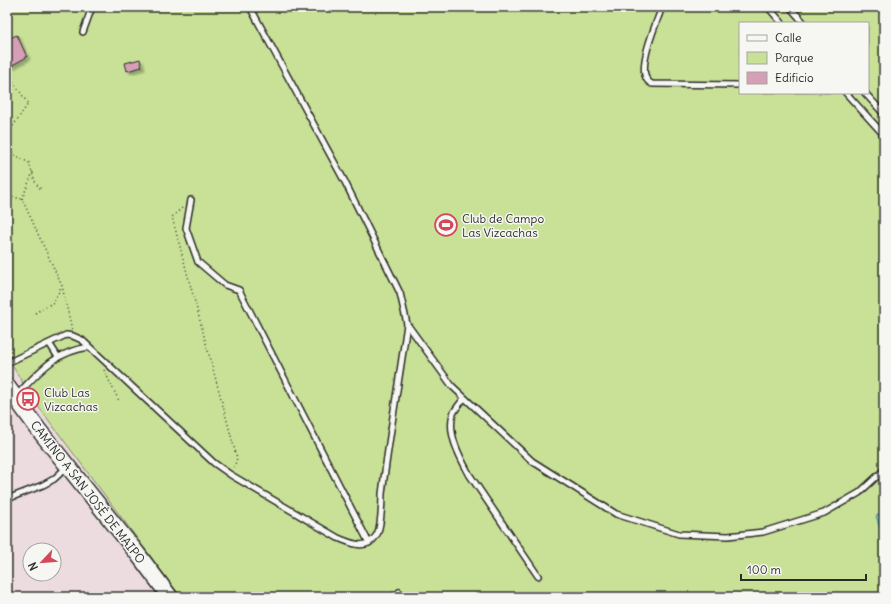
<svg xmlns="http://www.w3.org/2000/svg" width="891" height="604" viewBox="0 0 891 604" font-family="Delius,sans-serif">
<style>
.green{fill:#c8e197;stroke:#7a8661;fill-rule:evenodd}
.water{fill:#7ccdd6;stroke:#5c8c92}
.building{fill:#d59fb5;stroke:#2b2b2b;filter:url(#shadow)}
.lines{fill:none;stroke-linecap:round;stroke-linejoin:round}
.lane-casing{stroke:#2b2b2b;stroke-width:8}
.primary-casing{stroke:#2b2b2b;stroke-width:18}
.path{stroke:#2b2b2b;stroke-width:1.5;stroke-dasharray:1 3;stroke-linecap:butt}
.lane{stroke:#f6f6f2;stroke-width:5}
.primary{stroke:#f6f6f2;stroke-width:15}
.labels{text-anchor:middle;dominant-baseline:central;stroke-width:3;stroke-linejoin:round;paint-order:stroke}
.poi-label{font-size:12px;fill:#2b2b2b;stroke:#f6f6f2;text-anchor:start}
.street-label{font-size:12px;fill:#2b2b2b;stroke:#f6f6f2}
</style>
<defs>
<filter id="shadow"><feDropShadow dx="3" dy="3" stdDeviation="1" flood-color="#0004"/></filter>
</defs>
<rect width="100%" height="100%" fill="#ecdce0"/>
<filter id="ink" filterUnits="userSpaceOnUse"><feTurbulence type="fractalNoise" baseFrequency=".025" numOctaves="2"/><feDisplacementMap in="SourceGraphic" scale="8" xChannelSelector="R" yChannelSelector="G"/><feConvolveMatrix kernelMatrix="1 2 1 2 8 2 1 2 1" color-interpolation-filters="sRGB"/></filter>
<g filter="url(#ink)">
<!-- green -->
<path class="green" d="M7 7H884V597H181L32 398 7 357ZM740 23H868V93H740Z"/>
<!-- water -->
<path class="water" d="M884 512V542L876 516Z"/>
<!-- building -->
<path class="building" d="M17 35 27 57 9 67 7 63V39Z
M140 59 142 67 127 71 125 63Z"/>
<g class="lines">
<!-- lane casing -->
<g class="lane-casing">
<path id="lane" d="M250 7 345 182 400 293 407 324 452 386 532 461 616 514 679 534 728 536 763 532 824 513 859 493 884 470
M662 7C656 24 641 58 645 75 646 80 648 82 652 84L740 85
M768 7 782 23
M790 7 804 23
M83 32 92 7
M846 93 884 135
M865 93 884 114
M191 200 186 228 198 262 225 285 239 290 369 543
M49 343 58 357
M7 363 66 335 73 336 82 340 214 463 231 475 338 538C351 543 366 551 376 536 381 530 382 503 382 494 389 437 399 381 407 324
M16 396C39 372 54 352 89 347
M464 398C461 403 455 409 453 414 447 434 460 457 469 474L538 576
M7 499 43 485 54 479 67 467
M393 597 399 592 402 597"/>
</g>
<!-- primary casing -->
<g class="primary-casing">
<path id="primary" d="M7 386 38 429 137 553 170 597"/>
</g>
<!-- path -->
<path class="path" d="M7 72 28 104 7 135
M7 141 13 154 29 163 36 184 42 190
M7 161 8 162 7 164
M33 172 22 199 62 286 72 330
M7 193 8 196 22 199
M182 208 172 217 237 458 234 468
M35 313 54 302 61 287
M104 370 119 401"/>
<!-- lane -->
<use href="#lane" class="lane"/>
<!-- primary -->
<use href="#primary" class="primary"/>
</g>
</g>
<!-- icons -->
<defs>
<g id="stadium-ring" transform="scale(1.15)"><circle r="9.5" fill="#f6f6f2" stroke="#d1495b" stroke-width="1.5"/><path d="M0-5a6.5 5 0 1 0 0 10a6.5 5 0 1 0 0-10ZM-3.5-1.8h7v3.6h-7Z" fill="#d1495b"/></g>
<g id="bus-ring" transform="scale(1.15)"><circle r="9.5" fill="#f6f6f2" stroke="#d1495b" stroke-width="1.5"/><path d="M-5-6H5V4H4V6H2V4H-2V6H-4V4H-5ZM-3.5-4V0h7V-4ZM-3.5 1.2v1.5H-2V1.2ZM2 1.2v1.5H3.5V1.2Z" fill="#d1495b"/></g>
</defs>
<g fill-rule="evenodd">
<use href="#stadium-ring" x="446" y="225"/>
<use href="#bus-ring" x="28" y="399"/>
</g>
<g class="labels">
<!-- poi labels -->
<g class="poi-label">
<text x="462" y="218">Club de Campo<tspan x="462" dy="14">Las Vizcachas</tspan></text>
<text x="44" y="392">Club Las<tspan x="44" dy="14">Vizcachas</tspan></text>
</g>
<!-- street labels -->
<g class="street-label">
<text transform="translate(88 492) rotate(52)">CAMINO A SAN JOSÉ DE MAIPO</text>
</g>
</g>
<!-- margin -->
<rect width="891" height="604" fill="none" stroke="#f6f6f2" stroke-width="24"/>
<rect x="12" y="12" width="867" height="580" fill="none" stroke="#2b2b2b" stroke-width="1.5" filter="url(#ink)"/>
<!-- legend -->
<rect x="739" y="22" width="130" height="72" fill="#f6f6f2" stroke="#a5a5a2"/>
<rect x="747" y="35" width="20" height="6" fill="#f6f6f2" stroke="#a5a5a2"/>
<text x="775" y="42" font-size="12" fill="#2b2b2b">Calle</text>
<rect x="747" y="52" width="20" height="12" fill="#c8e197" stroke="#a5a5a2"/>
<text x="775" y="62" font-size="12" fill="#2b2b2b">Parque</text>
<rect x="747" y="72" width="20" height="12" fill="#d59fb5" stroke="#a5a5a2"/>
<text x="775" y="82" font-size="12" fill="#2b2b2b">Edificio</text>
<!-- north arrow -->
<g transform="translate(42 562) rotate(244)"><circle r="19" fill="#f6f6f2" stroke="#a5a5a2"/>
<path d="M0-3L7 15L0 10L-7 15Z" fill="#d1495b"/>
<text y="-6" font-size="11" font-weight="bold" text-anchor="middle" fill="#2b2b2b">N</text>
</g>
<!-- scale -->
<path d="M741 574v6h125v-6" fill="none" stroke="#2b2b2b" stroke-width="2"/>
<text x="747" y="574" font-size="12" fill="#2b2b2b" stroke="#f6f6f2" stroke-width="3" paint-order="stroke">100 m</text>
</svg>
